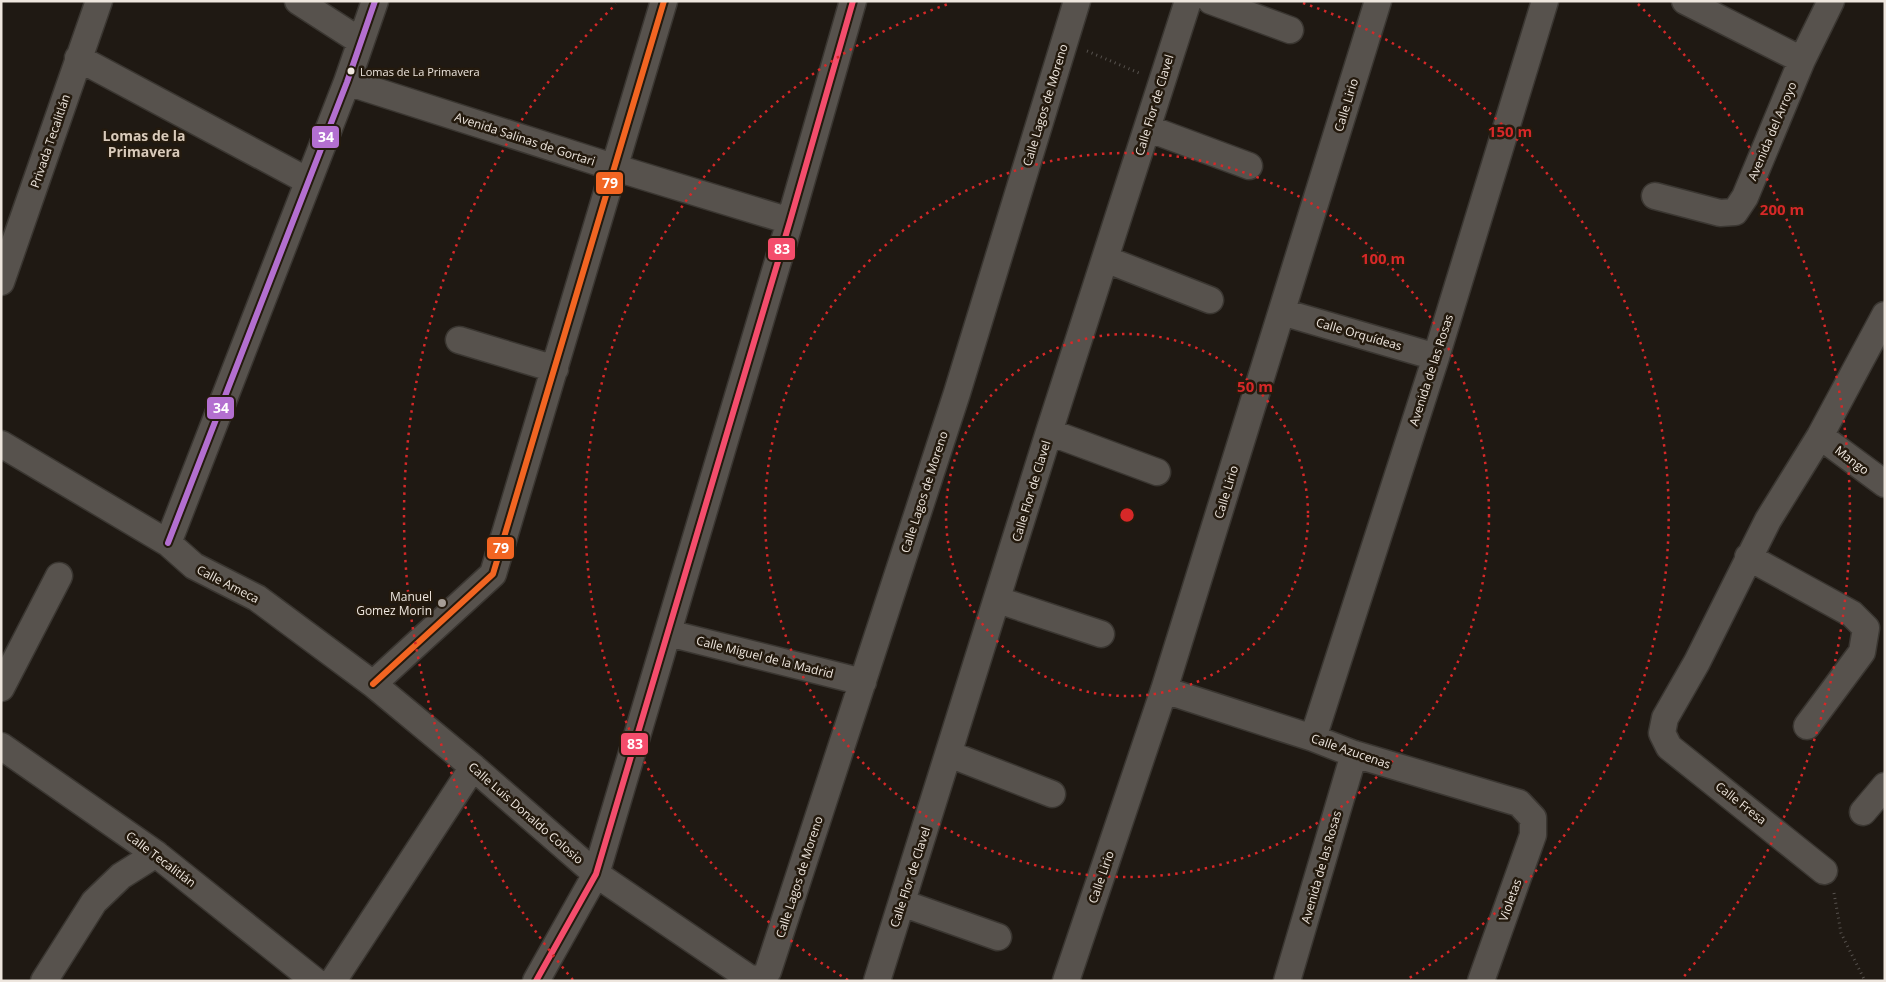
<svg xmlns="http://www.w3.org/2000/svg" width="1886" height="982" viewBox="0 0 1886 982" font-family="'Open Sans',sans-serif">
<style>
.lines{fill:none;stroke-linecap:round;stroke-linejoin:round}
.minor-casing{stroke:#3a3631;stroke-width:29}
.path{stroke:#57524e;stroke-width:3;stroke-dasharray:1 4;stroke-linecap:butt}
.minor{stroke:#57524d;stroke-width:26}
.bus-1-casing{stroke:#241a0e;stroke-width:10}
.bus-2-casing{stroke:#241a0e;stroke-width:10}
.bus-3-casing{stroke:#241a0e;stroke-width:10}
.bus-1{stroke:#b36fd0;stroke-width:6}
.bus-2{stroke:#f26522;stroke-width:6}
.bus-3{stroke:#f44d6c;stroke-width:6}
.ring{fill:none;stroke:#d62828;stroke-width:2.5;stroke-dasharray:2.5 5}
.bus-dot{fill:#eee6de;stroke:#241a0e;stroke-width:2}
.poi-dot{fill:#a69e97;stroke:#241a0e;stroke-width:2}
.labels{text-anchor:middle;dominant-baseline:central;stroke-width:5;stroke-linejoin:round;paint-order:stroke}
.bus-label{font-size:11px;fill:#eee6de;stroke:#241a0e;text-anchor:start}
.street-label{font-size:12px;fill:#eee6de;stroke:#241a0e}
.poi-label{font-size:12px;fill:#eee6de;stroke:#241a0e;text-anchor:end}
.neighbourhood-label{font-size:14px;font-weight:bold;fill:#d9caba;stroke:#241a0e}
.centre{fill:#d62828;stroke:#241a0e;stroke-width:2.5}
.ring-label{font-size:15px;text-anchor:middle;font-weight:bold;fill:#d62828;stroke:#241a0e;stroke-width:5;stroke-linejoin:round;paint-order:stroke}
.line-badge{stroke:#241a0e;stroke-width:2}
.badge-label{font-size:14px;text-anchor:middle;font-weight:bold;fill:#fff}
</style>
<rect width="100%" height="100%" fill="#1f1913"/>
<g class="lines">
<!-- minor casing -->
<g class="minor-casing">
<path id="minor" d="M298 1 360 41
M1211 1 1290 30
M1685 1 1802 60
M78 58 308 181
M347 82 616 168 790 221
M1147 128 1249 166
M1655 196 1720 213 1735 212 1745 197 1802 60 1831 1
M1105 259 1210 300
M1 282 99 1
M1282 312 1436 357
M459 340 555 369
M1049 432 1157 472
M1820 436 1885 484
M1 444 168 543 194 566 257 598 373 684 473 767 596 874 749 978 762 979 768 971 957 393 1077 1
M168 543 347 82 375 1
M1748 557 1852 614 1866 628 1862 652 1807 726
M998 600 1101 634
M668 633 863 682
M373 684 493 574 664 1
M1 688 59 576
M1164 690 1313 738 1354 754 1519 803 1533 818V835L1481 981
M1313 738 1436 357 1545 1
M1 746 156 854 315 981
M949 754 1052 794
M1863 812 1885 786
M1824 871 1669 747 1662 733 1665 718 1697 662 1768 520 1820 436 1885 315
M902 903 998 937
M44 981 94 902 121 876 156 854
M333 981 473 767
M536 981 596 874 790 221 853 1
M877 981 1049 432 1188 1
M1066 981 1164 690 1378 1
M1287 981 1354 754"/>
</g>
<!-- path -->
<path class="path" d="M1087 51 1139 73
M1834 893 1841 933 1865 981"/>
<!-- minor -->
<use href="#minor" class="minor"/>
<!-- bus-1 casing -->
<g class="bus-1-casing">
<path id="bus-1" d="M168 543 347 82 375 1"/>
</g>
<!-- bus-2 casing -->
<g class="bus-2-casing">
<path id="bus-2" d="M373 684 493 574 664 1"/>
</g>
<!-- bus-3 casing -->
<g class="bus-3-casing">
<path id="bus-3" d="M536 981 596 874 790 221 853 1"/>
</g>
<!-- bus-1 -->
<use href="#bus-1" class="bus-1"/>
<!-- bus-2 -->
<use href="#bus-2" class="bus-2"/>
<!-- bus-3 -->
<use href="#bus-3" class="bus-3"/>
</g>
<!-- distance rings -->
<g class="ring">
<circle cx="1127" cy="515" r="181"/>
<circle cx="1127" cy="515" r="362"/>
<path d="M848 980A542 542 0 0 1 951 3M1303 3A542 542 0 0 1 1406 980"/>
<path d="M573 980A723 723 0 0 1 616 4M1638 4A723 723 0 0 1 1681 980"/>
</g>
<!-- markers -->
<circle class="bus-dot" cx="351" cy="71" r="4.5"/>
<circle class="poi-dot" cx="442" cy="603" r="5"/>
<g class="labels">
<!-- bus labels -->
<g class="bus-label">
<text x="360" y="71">Lomas de La Primavera</text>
</g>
<!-- street labels -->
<g class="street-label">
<text transform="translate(1045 105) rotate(-73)">Calle Lagos de Moreno</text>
<text transform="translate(1154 105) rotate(-73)">Calle Flor de Clavel</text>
<text transform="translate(1346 105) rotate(-73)">Calle Lirio</text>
<text transform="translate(1772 131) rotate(-67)">Avenida del Arroyo</text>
<text transform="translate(525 139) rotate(18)">Avenida Salinas de Gortari</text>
<text transform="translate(50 141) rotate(-71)">Privada Tecalitlán</text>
<text transform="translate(1359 334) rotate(16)">Calle Orquídeas</text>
<text transform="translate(1431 370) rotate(-72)">Avenida de las Rosas</text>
<text transform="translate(1852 460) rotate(37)">Mango</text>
<text transform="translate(1031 491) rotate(-73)">Calle Flor de Clavel</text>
<text transform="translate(924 492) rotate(-72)">Calle Lagos de Moreno</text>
<text transform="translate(1226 492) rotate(-73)">Calle Lirio</text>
<text transform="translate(228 584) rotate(27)">Calle Ameca</text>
<text transform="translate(765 657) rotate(14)">Calle Miguel de la Madrid</text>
<text transform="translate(1351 751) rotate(19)">Calle Azucenas</text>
<text transform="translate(1741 803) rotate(38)">Calle Fresa</text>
<text transform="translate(526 813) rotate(41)">Calle Luis Donaldo Colosio</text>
<text transform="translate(161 859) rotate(37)">Calle Tecalitlán</text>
<text transform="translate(1321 867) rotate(-74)">Avenida de las Rosas</text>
<text transform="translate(799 877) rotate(-72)">Calle Lagos de Moreno</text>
<text transform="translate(910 877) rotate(-72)">Calle Flor de Clavel</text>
<text transform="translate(1101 877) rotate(-71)">Calle Lirio</text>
<text transform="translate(1510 900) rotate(-70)">Violetas</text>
</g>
<!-- poi labels -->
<g class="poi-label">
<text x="432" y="596">Manuel<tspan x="432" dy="14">Gomez Morin</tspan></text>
</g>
<!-- neighbourhood labels -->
<g class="neighbourhood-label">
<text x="144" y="135">Lomas de la<tspan x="144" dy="16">Primavera</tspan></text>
</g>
</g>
<circle cx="1127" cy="515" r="8" class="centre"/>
<g class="ring-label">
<text x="1510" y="137">150 m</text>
<text x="1782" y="215">200 m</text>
<text x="1383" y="264">100 m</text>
<text x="1255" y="392">50 m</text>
</g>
<g class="line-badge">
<rect x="311" y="125" width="29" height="24" rx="5" fill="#b36fd0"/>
<rect x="595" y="171" width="29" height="24" rx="5" fill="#f26522"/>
<rect x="767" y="237" width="29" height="24" rx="5" fill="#f44d6c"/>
<rect x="206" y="396" width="29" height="24" rx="5" fill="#b36fd0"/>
<rect x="486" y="536" width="29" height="24" rx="5" fill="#f26522"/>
<rect x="620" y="732" width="29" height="24" rx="5" fill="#f44d6c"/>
</g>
<g class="badge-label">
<text x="326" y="142">34</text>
<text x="610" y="188">79</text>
<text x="782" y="254">83</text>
<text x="221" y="413">34</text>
<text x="501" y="553">79</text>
<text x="635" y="749">83</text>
</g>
<!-- border -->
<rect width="1886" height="982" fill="none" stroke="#eee6de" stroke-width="5"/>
</svg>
